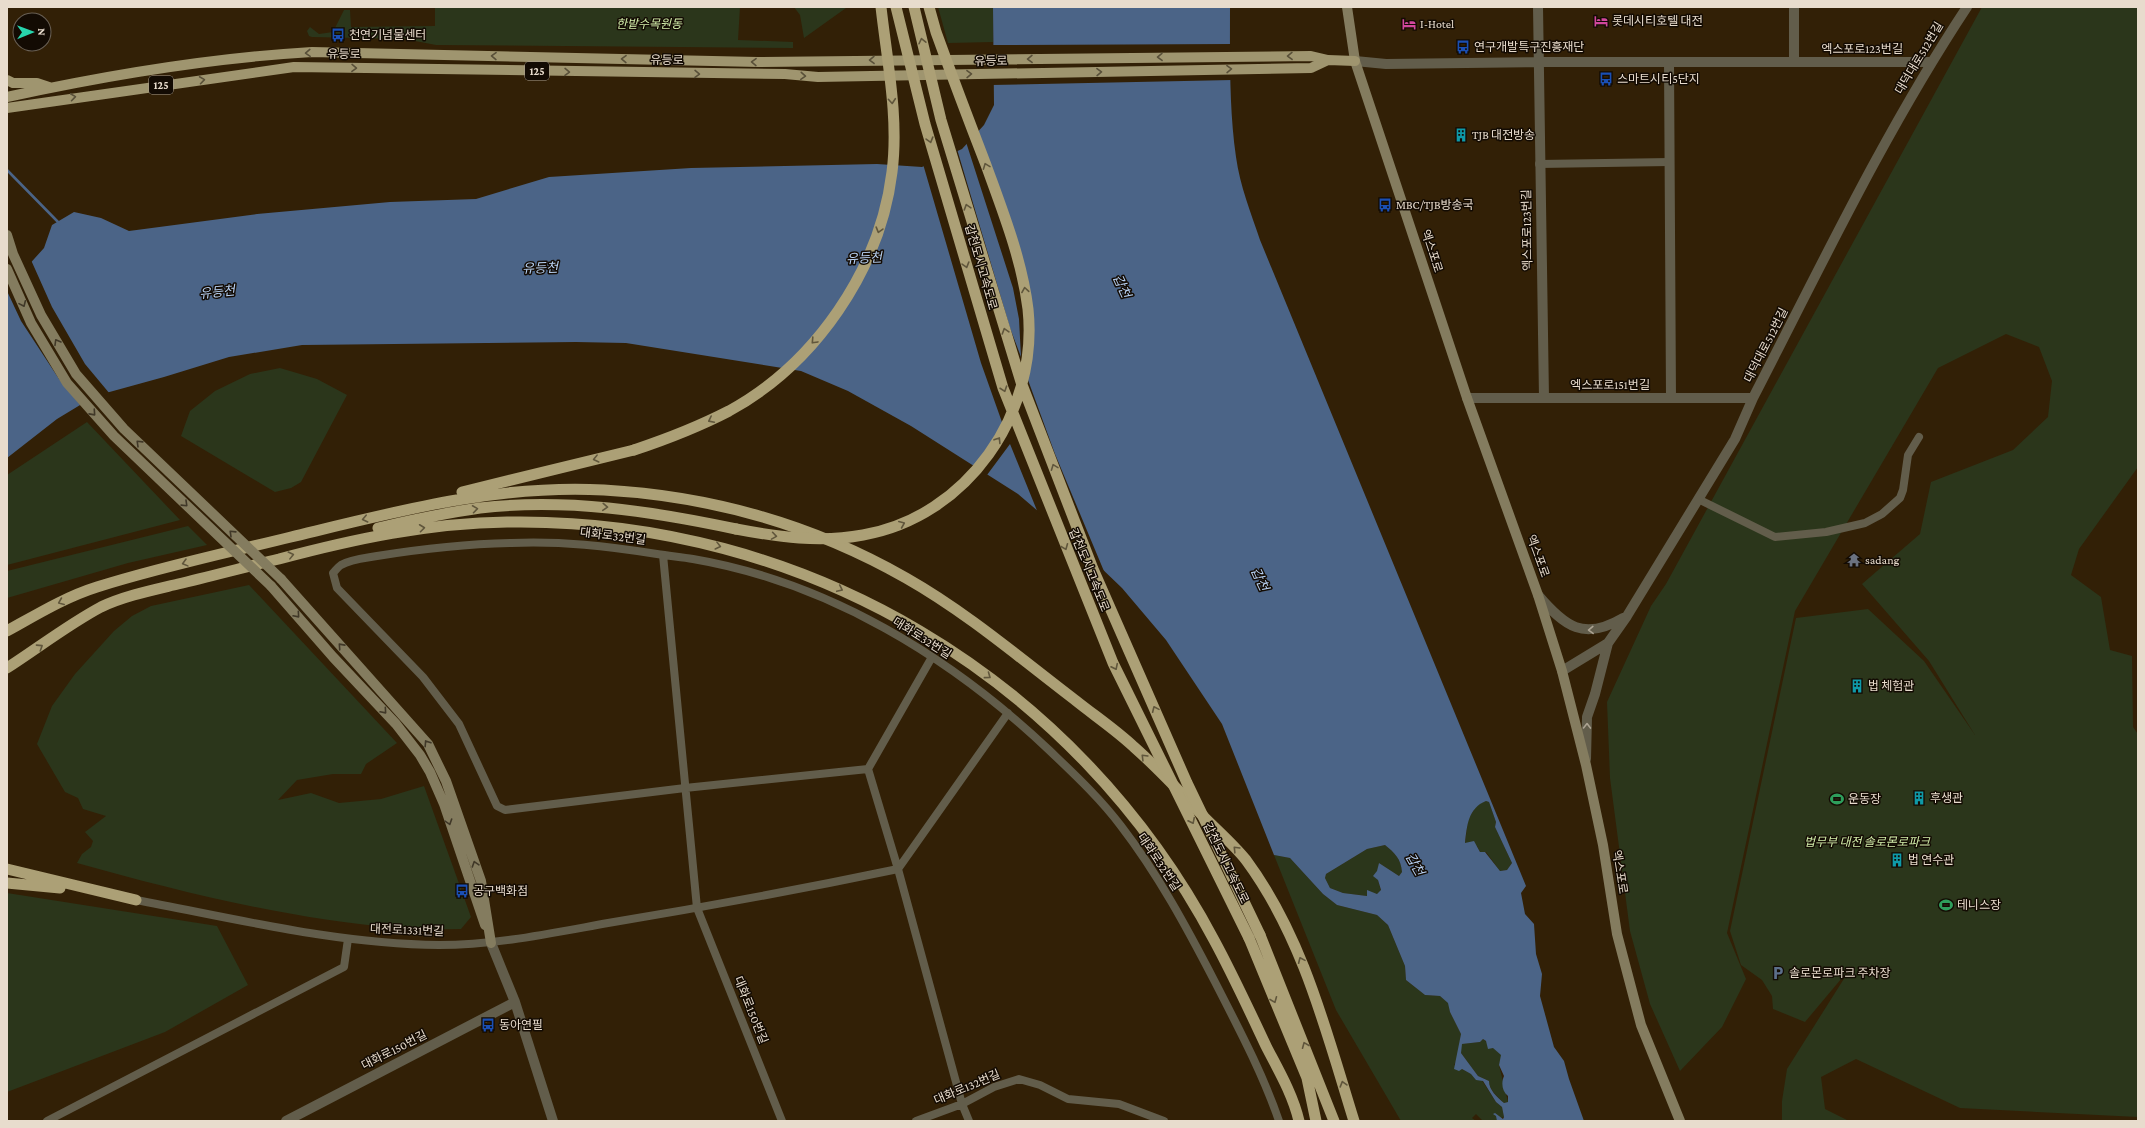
<svg xmlns="http://www.w3.org/2000/svg" width="2145" height="1128" viewBox="0 0 2145 1128" font-family="'Crimson Pro','Noto Sans KR',serif">
<style>
.green{fill:#2b361b}
.water{fill:#4b6487;fill-rule:evenodd}
.pier{fill:#322006}
.lines{fill:none;stroke-linecap:round;stroke-linejoin:round}
.stream{stroke:#4b6487;stroke-width:2.5}
.minor{stroke:#625d4b;stroke-width:8}
.tertiary{stroke:#625d4b;stroke-width:10}
.secondary{stroke:#847c5f;stroke-width:10}
.primary{stroke:#9f956f;stroke-width:10}
.trunk{stroke:#aca076;stroke-width:11}
.secondary-bridge{stroke:#847c5f;stroke-width:10}
.trunk-bridge{stroke:#aca076;stroke-width:11}
.oneway{stroke:#60563c}
.oneway2{stroke:#595039}
.oneway3{stroke:#403828}
.oneway4{stroke:#aca392}
.labels{text-anchor:middle;dominant-baseline:central;stroke-width:3;stroke-linejoin:round;paint-order:stroke}
.shield{fill:#130b03;stroke:#a89d90;stroke-width:1}
.shield-label{font-size:11px;font-weight:bold;fill:#e8dccd}
.poi-label{font-size:12px;fill:#e8dccd;stroke:#130b03;text-anchor:start}
.park-label{font-size:12px;font-style:italic;fill:#d2eeaa;stroke:#130b03}
.street-label{font-size:12px;fill:#e8dccd;stroke:#130b03}
.water-label{font-size:13px;font-style:italic;fill:#b8d2f4;stroke:#130b03}
</style>
<rect width="100%" height="100%" fill="#322006"/>
<!-- green -->
<path class="green" d="M435 7H740L738 40 793 42V48L436 45 405 39 312 37 309 36 307 31 310 27 319 34 333 32 344 10H350L351 27 435 26Z
M794 7H845L846 8 804 38 800 15Z
M938 7H993V42L948 43Z
M1982 7H2138V467L2079 549 2071 575 2101 597 2110 650 2132 656 2133 727 2138 734V1117L1960 1108 1856 1059 1821 1077 1825 1109 1849 1121H1782V1101L1787 1069 1852 966 1805 1022 1773 1009 1772 996 1762 980 1741 965 1730 931 1796 618 1868 609 1924 661 1975 735 1929 661 1862 584 1920 534 1931 482 2013 450 2048 417 2052 381 2039 347 2006 334 1938 368 1795 611 1727 933 1746 979 1722 1027 1680 1071 1650 1004 1630 931 1610 778 1607 702 1651 606 1666 584Z
M280 368 317 379 347 395 301 482 291 488 275 492 181 436 190 411 215 391 250 374Z
M87 422 180 520 7 565V475Z
M188 526 207 545 128 563 7 598V571Z
M249 585 397 743 366 764 361 774H333L297 780 278 800 311 793 339 803 381 799 424 786 471 917 461 929C440 929 418 930 397 928 291 919 180 892 77 863L82 854 91 847 93 841 85 832 106 816 83 809 78 798 65 792 37 744 52 706 75 674 114 631 132 616 151 606Z
M1486 801 1489 802 1496 822 1495 827 1512 863 1507 870 1500 871 1486 852H1480L1477 846 1465 843 1468 820 1477 804Z
M1385 845C1395 853 1401 859 1402 872L1399 876 1379 863 1378 880 1381 891 1377 894 1367 891V896L1343 893 1330 888 1325 878 1326 874 1367 849Z
M1274 855 1290 858 1323 894 1337 905 1377 915 1388 925 1405 966 1406 980 1425 995 1440 996 1449 1003 1450 1012 1461 1034 1457 1060 1454 1065 1481 1079 1496 1102 1502 1107 1504 1117 1500 1118 1497 1115V1121H1483L1476 1114 1472 1118 1476 1121H1401L1336 1010Z
M7 893 217 926 248 985 165 1032 7 1092Z
M1483 1039 1502 1055 1499 1065 1508 1102 1504 1103C1498 1097 1489 1090 1489 1081L1478 1076 1461 1053V1044L1480 1042Z"/>
<!-- water -->
<path class="water" d="M993 7H1230C1230 57 1229 108 1236 157 1240 186 1251 213 1260 240L1526 886 1521 893 1525 914 1534 924 1536 954 1542 974 1540 996 1554 1047 1564 1061 1569 1079 1584 1121H1497L1496 1116 1493 1114 1495 1113 1503 1119 1504 1117 1502 1107 1496 1102 1483 1081 1476 1080 1471 1074 1462 1069 1459 1071 1454 1069 1461 1034 1450 1012 1448 1003 1440 996 1425 995 1406 980 1405 966 1388 925 1377 915 1337 905 1323 894 1290 858 1274 855 1222 724 1166 640 1122 588 1074 542 1018 494 911 426 848 391 801 371 626 343 576 342 302 345 229 357 164 377 95 396 57 419 7 458V289L44 248 52 225 74 212 101 218 129 231 257 214 390 202 476 199 549 177 691 168 877 164 922 167 962 149 984 125 994 105ZM1486 801 1489 802 1496 822 1495 827 1512 863 1507 870 1500 871 1485 852H1480L1474 841 1465 843C1467 826 1468 808 1486 801ZM1385 845C1395 853 1401 859 1402 872L1399 876 1379 863 1377 871 1373 876 1378 880 1381 890 1377 894 1367 890V896L1343 893 1330 888 1325 878 1326 874 1367 849ZM1483 1039 1486 1041 1488 1049 1493 1048 1501 1055 1499 1065 1504 1076C1501 1083 1502 1091 1508 1096V1102L1504 1103C1497 1097 1489 1090 1489 1081L1478 1076 1461 1053 1462 1044 1480 1042Z"/>
<!-- pier -->
<path class="pier" d="M1232 44V80L991 85V45Z
M975 131 1023 280 1028 380 1055 454 1106 576 1073 543 1038 513 1010 444 987 475 974 467 1003 425 981 363 923 164 957 149 1010 328 1021 357 1019 319 1013 288 966 142Z
M31 260 52 307 85 364 110 394 96 398 82 407 59 379 21 321 7 291V286Z"/>
<g class="lines">
<!-- stream -->
<path class="stream" d="M7 170 60 224"/>
<!-- minor -->
<path class="minor" d="M1539 164 1670 162
M1698 499 1775 537 1826 532 1865 523 1882 514 1900 498 1903 490 1908 455 1919 437
M663 555 697 908 782 1121
M868 769 932 657
M136 900C237 919 337 944 439 945 496 945 552 933 608 923 705 907 802 889 898 869L1008 713
M47 1121 344 967 348 939
M916 1121 962 1104 994 1087 1019 1079 1040 1085 1068 1099 1119 1104 1164 1121
M969 1121 962 1104 898 869 868 769 685 788 505 810 497 806 459 724 423 677 337 588 333 573C336 570 338 567 341 565 351 559 366 558 377 556 421 549 466 544 511 543 563 541 606 546 657 554 669 556 681 557 693 559 828 582 951 657 1049 750 1074 774 1100 798 1121 826 1158 874 1187 928 1215 982 1238 1027 1263 1074 1279 1121"/>
<!-- tertiary -->
<path class="tertiary" d="M1538 7 1544 398
M1794 7V62
M1355 61 1386 64 1539 62H1930
M1669 62 1671 398
M1467 398H1753
M1538 595C1565 627 1584 641 1623 618
M1562 671 1608 643 1627 616 1735 439 1753 398C1821 266 1885 131 1967 7
M1586 759 1587 717 1595 694 1608 643
M491 943 515 1002 553 1121
M286 1121 515 1002"/>
<!-- secondary -->
<path class="secondary" d="M1347 7 1355 61 1467 398 1538 595 1562 671 1586 765 1603 845 1617 934 1641 1025 1680 1121
M281 579 428 744 446 781 481 881 491 943
M271 586 333 657 396 724 420 755 430 772 444 804 485 925"/>
<!-- primary -->
<path class="primary" d="M7 80 13 83H37L49 87
M7 97C108 75 209 58 312 52L758 62 1311 56 1328 60 1355 61
M7 108 294 67 785 74 818 77 1311 68 1328 60"/>
<!-- trunk -->
<path class="trunk" d="M462 492 634 450
M378 528C412 520 445 513 480 508 566 498 651 511 736 529
M7 631C36 615 65 597 97 587 160 567 226 553 291 537 394 512 497 484 604 490 711 496 813 525 906 578 966 612 1020 658 1075 700 1095 716 1116 730 1134 747 1159 769 1182 794 1205 818 1218 831 1234 845 1246 860 1303 937 1326 1031 1354 1121
M7 668C38 648 69 624 101 607 124 596 153 590 178 584 212 576 245 567 279 559 354 539 429 523 507 522 804 517 1075 678 1214 940 1233 975 1250 1012 1267 1048 1279 1071 1293 1095 1299 1121
M7 869 136 900
M7 883 60 888
M1260 935 1334 1121
M1249 938 1307 1078 1316 1121"/>
<!-- secondary-bridge -->
<path class="secondary-bridge" d="M7 235 13 254 41 315 76 374 124 429 281 579
M7 269 31 323 67 383 114 436 271 586"/>
<!-- trunk-bridge -->
<path class="trunk-bridge" d="M896 7 925 124 1003 388 1113 663 1249 938
M914 7 941 120 1021 382 1093 569 1187 783 1260 935
M634 450C667 439 698 427 729 411 815 364 880 270 892 172 899 118 887 61 881 7
M736 529C778 537 820 543 863 535 967 517 1039 413 1028 309 1022 260 1003 212 986 165 969 121 952 76 936 32L929 7"/>
</g>
<!-- one-way arrows -->
<defs><path id="oneway-chevron" d="M-2-3.5L2.5 0L-2 3.5" fill="none" stroke-width="1.6" stroke-linecap="round" stroke-linejoin="round"/></defs>
<g class="oneway">
<use href="#oneway-chevron" transform="translate(922 41) rotate(-103)"/>
<use href="#oneway-chevron" transform="translate(892 101) rotate(85)"/>
<use href="#oneway-chevron" transform="translate(930 140) rotate(74)"/>
<use href="#oneway-chevron" transform="translate(986 166) rotate(-111)"/>
<use href="#oneway-chevron" transform="translate(967 207) rotate(-107)"/>
<use href="#oneway-chevron" transform="translate(879 230) rotate(106)"/>
<use href="#oneway-chevron" transform="translate(966 265) rotate(74)"/>
<use href="#oneway-chevron" transform="translate(1025 290) rotate(-99)"/>
<use href="#oneway-chevron" transform="translate(1005 331) rotate(-107)"/>
<use href="#oneway-chevron" transform="translate(814 341) rotate(133)"/>
<use href="#oneway-chevron" transform="translate(1004 389) rotate(71)"/>
<use href="#oneway-chevron" transform="translate(711 420) rotate(153)"/>
<use href="#oneway-chevron" transform="translate(998 440) rotate(-58)"/>
<use href="#oneway-chevron" transform="translate(596 459) rotate(166)"/>
<use href="#oneway-chevron" transform="translate(1054 467) rotate(-111)"/>
<use href="#oneway-chevron" transform="translate(605 507) rotate(4)"/>
<use href="#oneway-chevron" transform="translate(475 509) rotate(-8)"/>
<use href="#oneway-chevron" transform="translate(365 519) rotate(167)"/>
<use href="#oneway-chevron" transform="translate(902 524) rotate(-23)"/>
<use href="#oneway-chevron" transform="translate(422 528) rotate(-7)"/>
<use href="#oneway-chevron" transform="translate(774 536) rotate(9)"/>
<use href="#oneway-chevron" transform="translate(718 546) rotate(14)"/>
<use href="#oneway-chevron" transform="translate(1065 547) rotate(68)"/>
<use href="#oneway-chevron" transform="translate(291 555) rotate(-14)"/>
<use href="#oneway-chevron" transform="translate(185 563) rotate(165)"/>
<use href="#oneway-chevron" transform="translate(840 589) rotate(25)"/>
<use href="#oneway-chevron" transform="translate(61 602) rotate(157)"/>
<use href="#oneway-chevron" transform="translate(40 647) rotate(-33)"/>
<use href="#oneway-chevron" transform="translate(1115 667) rotate(64)"/>
<use href="#oneway-chevron" transform="translate(988 676) rotate(36)"/>
<use href="#oneway-chevron" transform="translate(1155 709) rotate(-114)"/>
<use href="#oneway-chevron" transform="translate(1144 757) rotate(-135)"/>
<use href="#oneway-chevron" transform="translate(1192 821) rotate(64)"/>
<use href="#oneway-chevron" transform="translate(1236 849) rotate(-134)"/>
<use href="#oneway-chevron" transform="translate(1301 960) rotate(-114)"/>
<use href="#oneway-chevron" transform="translate(1274 1000) rotate(68)"/>
<use href="#oneway-chevron" transform="translate(1305 1045) rotate(-112)"/>
<use href="#oneway-chevron" transform="translate(1343 1084) rotate(-106)"/>
</g>
<g class="oneway2">
<use href="#oneway-chevron" transform="translate(308 53) rotate(177)"/>
<use href="#oneway-chevron" transform="translate(494 56) rotate(-179)"/>
<use href="#oneway-chevron" transform="translate(1290 56) rotate(179)"/>
<use href="#oneway-chevron" transform="translate(1160 57) rotate(179)"/>
<use href="#oneway-chevron" transform="translate(624 59) rotate(-179)"/>
<use href="#oneway-chevron" transform="translate(1030 59) rotate(179)"/>
<use href="#oneway-chevron" transform="translate(872 60) rotate(179)"/>
<use href="#oneway-chevron" transform="translate(754 62) rotate(-179)"/>
<use href="#oneway-chevron" transform="translate(354 68) rotate(1)"/>
<use href="#oneway-chevron" transform="translate(1229 69) rotate(-1)"/>
<use href="#oneway-chevron" transform="translate(567 72) rotate(1)"/>
<use href="#oneway-chevron" transform="translate(1099 72) rotate(-1)"/>
<use href="#oneway-chevron" transform="translate(697 74) rotate(1)"/>
<use href="#oneway-chevron" transform="translate(969 74) rotate(-1)"/>
<use href="#oneway-chevron" transform="translate(803 76) rotate(4)"/>
<use href="#oneway-chevron" transform="translate(202 80) rotate(-8)"/>
<use href="#oneway-chevron" transform="translate(73 97) rotate(-8)"/>
</g>
<g class="oneway3">
<use href="#oneway-chevron" transform="translate(23 304) rotate(66)"/>
<use href="#oneway-chevron" transform="translate(57 342) rotate(-120)"/>
<use href="#oneway-chevron" transform="translate(93 413) rotate(48)"/>
<use href="#oneway-chevron" transform="translate(139 443) rotate(-136)"/>
<use href="#oneway-chevron" transform="translate(185 504) rotate(44)"/>
<use href="#oneway-chevron" transform="translate(232 533) rotate(-136)"/>
<use href="#oneway-chevron" transform="translate(297 615) rotate(49)"/>
<use href="#oneway-chevron" transform="translate(341 646) rotate(-132)"/>
<use href="#oneway-chevron" transform="translate(384 711) rotate(49)"/>
<use href="#oneway-chevron" transform="translate(427 743) rotate(-123)"/>
<use href="#oneway-chevron" transform="translate(449 822) rotate(72)"/>
<use href="#oneway-chevron" transform="translate(475 864) rotate(-108)"/>
</g>
<g class="oneway4">
<use href="#oneway-chevron" transform="translate(1591 630) rotate(178)"/>
<use href="#oneway-chevron" transform="translate(1587 726) rotate(-89)"/>
</g>
<!-- icons -->
<defs>
<g id="hotel-bare" transform="scale(1.08)"><path d="M-6-4.5h1.5V1H6V5H4.5V3h-9V5H-6ZM-4 0a1.8 1.8 0 1 1 3.6 0ZM.5 0V-2.5h3Q6-2.5 6 0Z" fill="#d1479c" stroke="#130b03" stroke-width="2.5" paint-order="stroke"/></g>
<g id="bus-bare" transform="scale(1.08)"><path d="M-5-6H5V4H4V6H2V4H-2V6H-4V4H-5ZM-3.5-4V0h7V-4ZM-3.5 1.2v1.5H-2V1.2ZM2 1.2v1.5H3.5V1.2Z" fill="#1a4fb4" stroke="#130b03" stroke-width="2.5" paint-order="stroke"/></g>
<g id="building-bare" transform="scale(1.08)"><path d="M-4-6H4V6H1V3H-1V6H-4ZM-2.5-4.3h1.7v1.8h-1.7ZM.8-4.3h1.7v1.8H.8ZM-2.5-1h1.7V.8h-1.7ZM.8-1h1.7V.8H.8Z" fill="#0f9aa8" stroke="#130b03" stroke-width="2.5" paint-order="stroke"/></g>
<g id="temple-bare" transform="scale(1.08)"><path d="M0-6L5-2H3V0L6.5 2.5H4V6H1.5V3h-3V6H-4V2.5H-6.5L-3 0V-2H-5Z" fill="#6b7280" stroke="#130b03" stroke-width="2.5" paint-order="stroke"/></g>
<g id="stadium-bare" transform="scale(1.08)"><path d="M0-5a6.5 5 0 1 0 0 10a6.5 5 0 1 0 0-10ZM-3.5-1.8h7v3.6h-7Z" fill="#2e9e5b" stroke="#130b03" stroke-width="2.5" paint-order="stroke"/></g>
<g id="parking-bare" transform="scale(1.08)"><path d="M-3.5-5.5H1a3.5 3.5 0 0 1 0 7H-1V5.5H-3.5ZM-1-3.4V-.6H.8a1.4 1.4 0 0 0 0-2.8Z" fill="#5c6f8a" stroke="#130b03" stroke-width="2.5" paint-order="stroke"/></g>
</defs>
<g fill-rule="evenodd">
<use href="#hotel-bare" x="1601" y="21"/>
<use href="#hotel-bare" x="1409" y="24"/>
<use href="#bus-bare" x="338" y="35"/>
<use href="#bus-bare" x="1463" y="47"/>
<use href="#bus-bare" x="1606" y="79"/>
<use href="#building-bare" x="1461" y="135"/>
<use href="#bus-bare" x="1385" y="205"/>
<use href="#temple-bare" x="1854" y="560"/>
<use href="#building-bare" x="1857" y="686"/>
<use href="#building-bare" x="1919" y="798"/>
<use href="#stadium-bare" x="1837" y="799"/>
<use href="#building-bare" x="1897" y="860"/>
<use href="#bus-bare" x="462" y="891"/>
<use href="#stadium-bare" x="1946" y="905"/>
<use href="#parking-bare" x="1778" y="973"/>
<use href="#bus-bare" x="488" y="1025"/>
</g>
<g class="labels">
<!-- shield labels -->
<g class="shield">
<rect x="525" y="62" width="24" height="18" rx="3"/>
<rect x="149" y="76" width="24" height="18" rx="3"/>
</g>
<g class="shield-label">
<text x="537" y="71">125</text>
<text x="161" y="85">125</text>
</g>
<!-- poi labels -->
<g class="poi-label">
<text x="1612" y="21">롯데시티호텔 대전</text>
<text x="1420" y="24">I-Hotel</text>
<text x="349" y="35">천연기념물센터</text>
<text x="1474" y="47">연구개발특구진흥재단</text>
<text x="1617" y="79">스마트시티5단지</text>
<text x="1472" y="135">TJB 대전방송</text>
<text x="1396" y="205">MBC/TJB방송국</text>
<text x="1865" y="560">sadang</text>
<text x="1868" y="686">법 체험관</text>
<text x="1930" y="798">후생관</text>
<text x="1848" y="799">운동장</text>
<text x="1908" y="860">법 연수관</text>
<text x="473" y="891">공구백화점</text>
<text x="1957" y="905">테니스장</text>
<text x="1789" y="973">솔로몬로파크 주차장</text>
<text x="499" y="1025">동아연필</text>
</g>
<!-- park labels -->
<g class="park-label">
<text x="649" y="24">한밭수목원동</text>
<text x="1867" y="842">법무부 대전 솔로몬로파크</text>
</g>
<!-- street labels -->
<g class="street-label">
<text x="1862" y="49">엑스포로123번길</text>
<text transform="translate(344 54) rotate(1)">유등로</text>
<text transform="translate(1919 58) rotate(-59)">대덕대로512번길</text>
<text transform="translate(667 60) rotate(1)">유등로</text>
<text transform="translate(991 61) rotate(-1)">유등로</text>
<text transform="translate(1527 230) rotate(-91)">엑스포로123번길</text>
<text transform="translate(1432 251) rotate(72)">엑스포로</text>
<text transform="translate(981 267) rotate(74)">갑천도시고속도로</text>
<text transform="translate(1766 345) rotate(-63)">대덕대로512번길</text>
<text x="1610" y="385">엑스포로151번길</text>
<text transform="translate(613 536) rotate(7)">대화로32번길</text>
<text transform="translate(1538 556) rotate(70)">엑스포로</text>
<text transform="translate(1089 570) rotate(68)">갑천도시고속도로</text>
<text transform="translate(922 638) rotate(32)">대화로32번길</text>
<text transform="translate(1159 862) rotate(56)">대화로32번길</text>
<text transform="translate(1226 863) rotate(64)">갑천도시고속도로</text>
<text transform="translate(1620 872) rotate(81)">엑스포로</text>
<text transform="translate(407 930) rotate(2)">대전로1331번길</text>
<text transform="translate(751 1010) rotate(68)">대화로150번길</text>
<text transform="translate(394 1050) rotate(-27)">대화로150번길</text>
<text transform="translate(967 1087) rotate(-23)">대화로132번길</text>
</g>
<!-- water labels -->
<g class="water-label">
<text transform="translate(864 258) rotate(-3)">유등천</text>
<text transform="translate(540 268) rotate(-2)">유등천</text>
<text transform="translate(1122 286) rotate(65)">갑천</text>
<text transform="translate(217 292) rotate(-6)">유등천</text>
<text transform="translate(1260 579) rotate(65)">갑천</text>
<text transform="translate(1415 864) rotate(60)">갑천</text>
</g>
</g>
<!-- border -->
<rect width="2145" height="1128" fill="none" stroke="#e8dccd" stroke-width="16"/>
<!-- north arrow -->
<g transform="translate(32 32) rotate(89)"><circle r="19" fill="#130b03" stroke="#685f54"/>
<path d="M0-3L7 15L0 10L-7 15Z" fill="#28d5ad"/>
<text y="-6" font-size="11" font-weight="bold" text-anchor="middle" fill="#e8dccd">N</text>
</g>
</svg>
